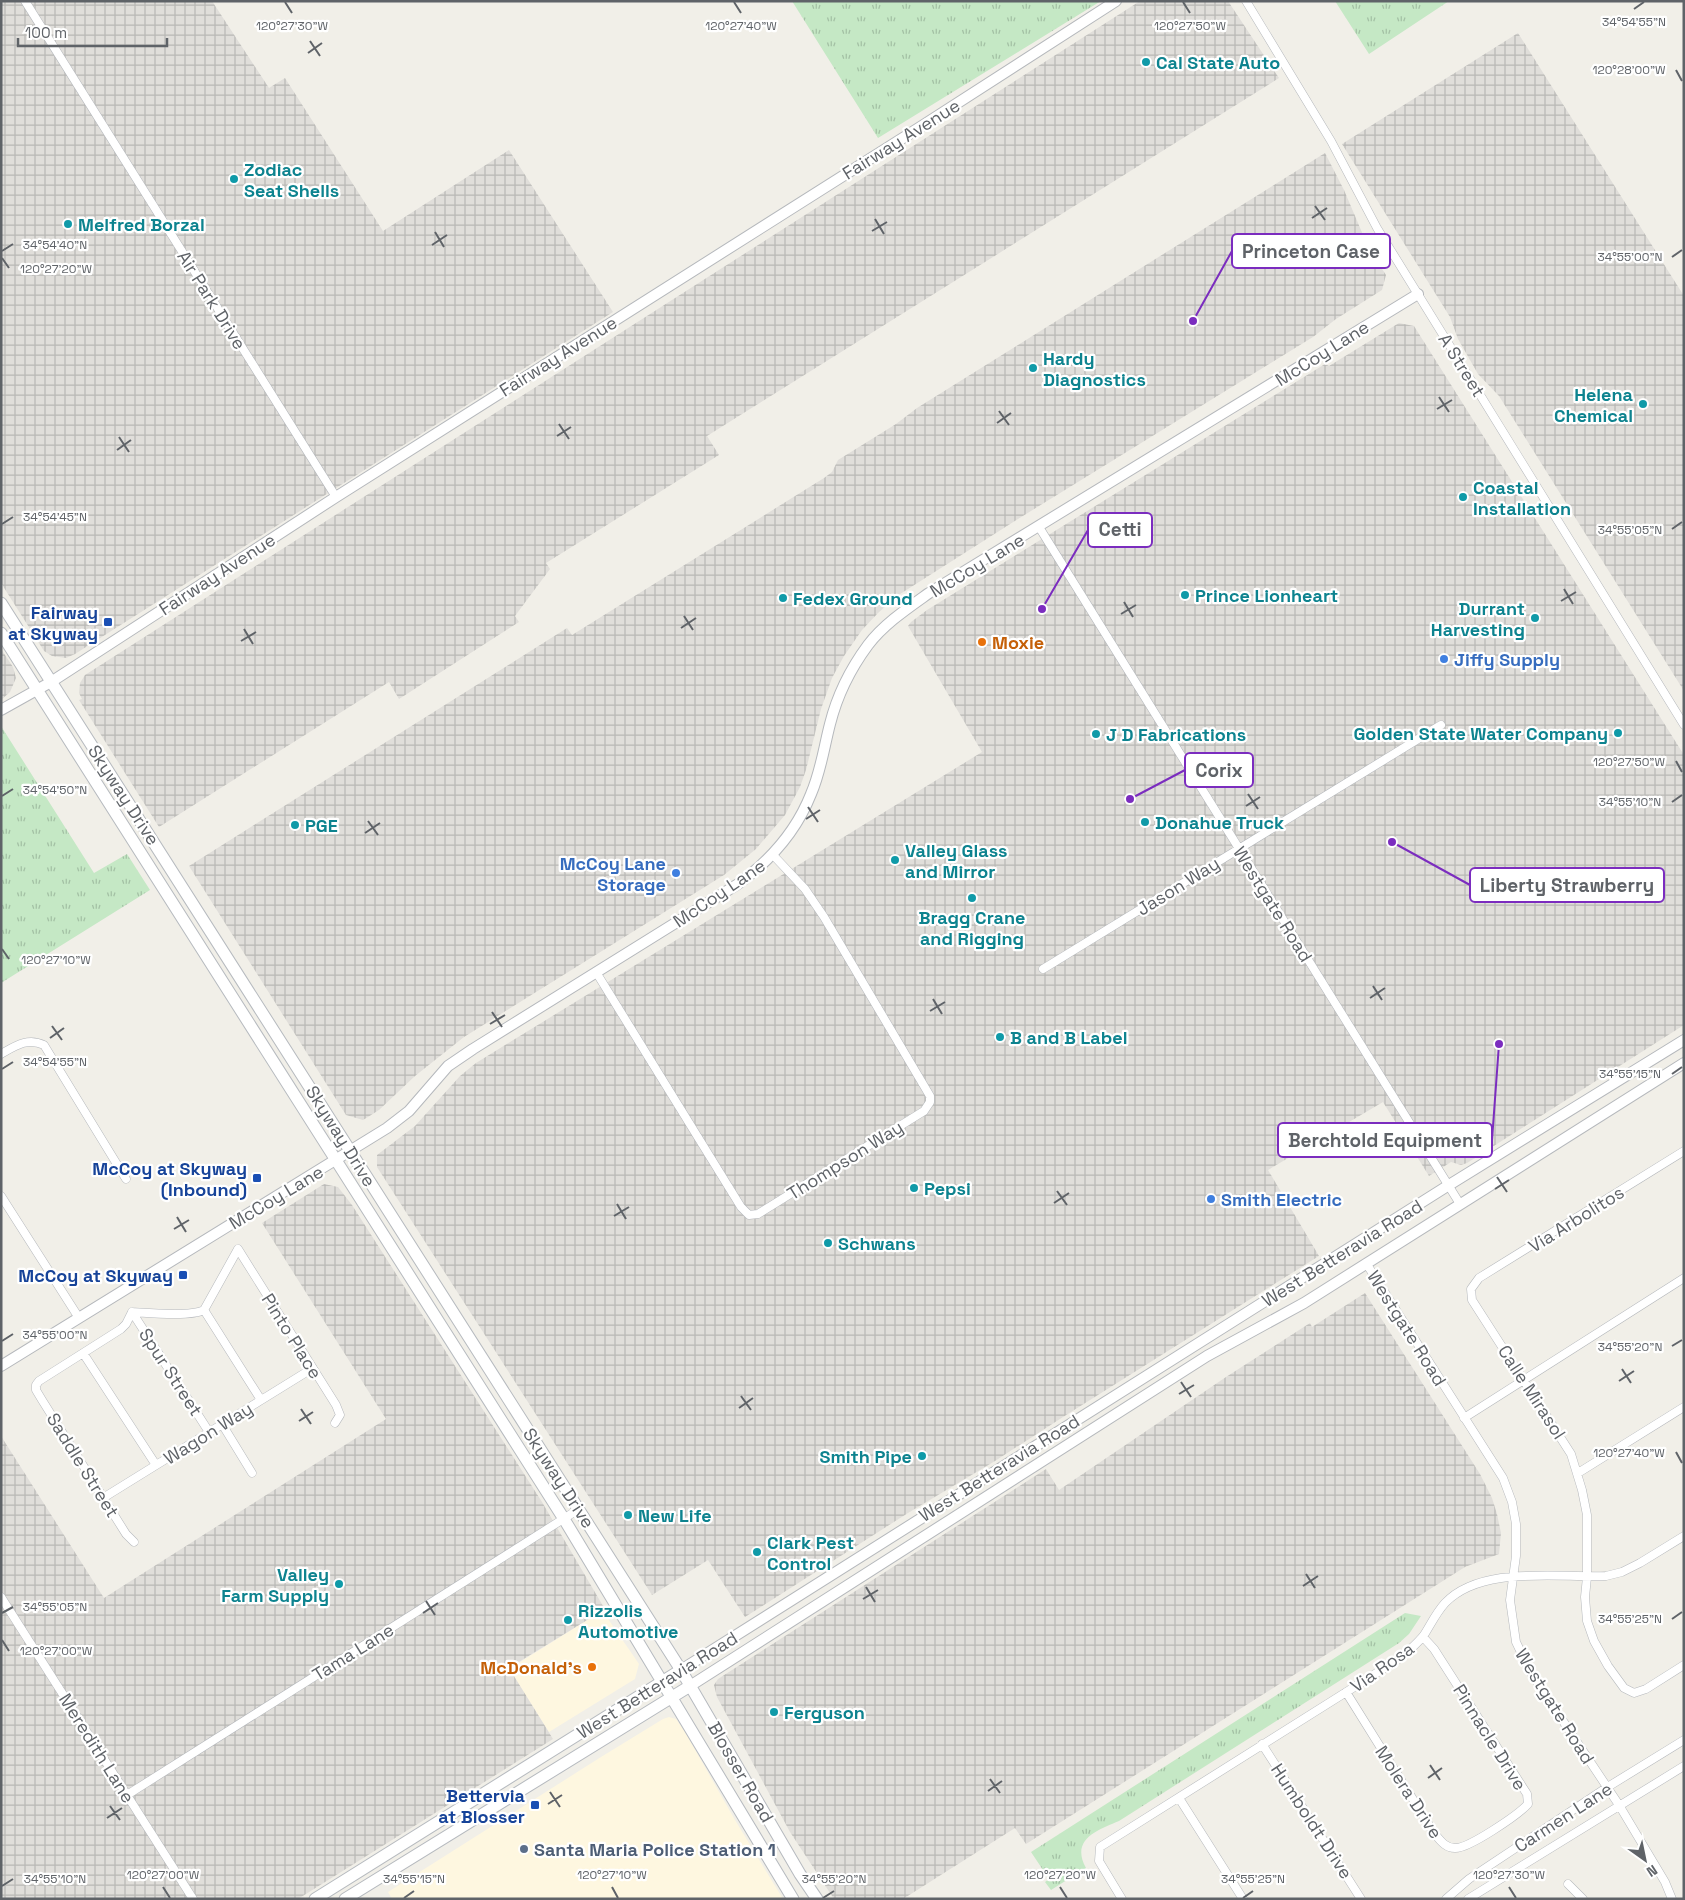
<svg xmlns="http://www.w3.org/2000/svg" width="1685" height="1900" viewBox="0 0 1685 1900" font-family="'Space Grotesk',sans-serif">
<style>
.commercial{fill:#fef7e0}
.industrial{fill:url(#industrial-grid)}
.grass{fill:url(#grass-tufts)}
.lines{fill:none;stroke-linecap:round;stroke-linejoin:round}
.minor-casing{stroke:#b5b8bc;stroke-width:9}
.tertiary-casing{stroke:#b5b8bc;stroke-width:12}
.secondary-casing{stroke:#b6babf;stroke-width:13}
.minor{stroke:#fff;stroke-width:8}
.tertiary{stroke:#fff;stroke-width:10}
.secondary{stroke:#fff;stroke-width:11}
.ticks{fill:none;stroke:#5f6368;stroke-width:2}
.culture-dot{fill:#0f9aa8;stroke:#fff;stroke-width:2}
.transit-dot{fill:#1a4fb4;stroke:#fff;stroke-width:2}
.food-dot{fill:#e8710a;stroke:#fff;stroke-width:2}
.shop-dot{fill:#3f7fe0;stroke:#fff;stroke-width:2}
.service-dot{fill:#5c6f8a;stroke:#fff;stroke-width:2}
.labels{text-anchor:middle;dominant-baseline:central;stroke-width:4.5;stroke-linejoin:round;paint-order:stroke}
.culture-label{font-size:18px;font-weight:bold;fill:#0d838f;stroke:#fff;text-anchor:start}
.street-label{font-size:18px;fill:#5f6368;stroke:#fff}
.transit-label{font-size:18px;font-weight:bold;fill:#164399;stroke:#fff;text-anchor:end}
.food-label{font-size:18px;font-weight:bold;fill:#c56008;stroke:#fff;text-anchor:start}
.shop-label{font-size:18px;font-weight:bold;fill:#366cbe;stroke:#fff;text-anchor:start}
.service-label{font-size:18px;font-weight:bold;fill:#4e5e75;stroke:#fff;text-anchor:start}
.ticks-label{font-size:12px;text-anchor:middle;fill:#5f6368;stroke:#fff;stroke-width:4.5;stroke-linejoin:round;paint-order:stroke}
.leader{fill:none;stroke:#7b2cbf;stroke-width:2}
.callout-dot{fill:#7b2cbf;stroke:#fff;stroke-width:2}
.callout{fill:#fff;stroke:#7b2cbf;stroke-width:2}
.callout-label{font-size:19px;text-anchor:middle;font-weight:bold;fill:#5f6368}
</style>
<defs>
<pattern id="industrial-grid" width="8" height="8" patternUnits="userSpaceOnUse" patternTransform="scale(1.25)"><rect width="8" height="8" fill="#e0deda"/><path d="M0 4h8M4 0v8" fill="none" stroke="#b9b8b5"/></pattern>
<pattern id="grass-tufts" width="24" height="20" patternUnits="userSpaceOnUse" patternTransform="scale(1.25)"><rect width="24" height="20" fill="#c5e8c5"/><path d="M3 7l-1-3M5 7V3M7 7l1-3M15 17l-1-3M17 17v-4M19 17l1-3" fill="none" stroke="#a3c0a4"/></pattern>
</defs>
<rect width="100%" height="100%" fill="#f1efe8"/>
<!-- commercial -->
<path class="commercial" d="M604 1613 639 1664 635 1679 549 1732 509 1669 597 1614Z
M669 1717 676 1719 685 1732 735 1820 783 1899H392L388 1892 601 1757 663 1719Z"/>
<!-- industrial -->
<path class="industrial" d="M1 1H212L269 88 285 78 383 231 509 150 613 312 75 654 66 658 52 656 44 651 1 583Z
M1140 1H1228L1279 78 707 436 719 455 546 563 550 569 515 616 519 622 399 699 389 682 159 827 79 700 82 699 79 693 80 683 85 675Z
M1518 33 1684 296V691L1499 396 1478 374 1458 339 1450 317 1342 144Z
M1325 153 1344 190 1369 249 1386 275 1382 290 1336 319 1313 337 1018 519 897 596 878 613 862 630 844 656 832 678 821 709 806 770 800 787 785 815 756 849 724 875 464 1037 415 1076 379 1110 368 1117 363 1120 346 1115 189 866 567 628 572 635 824 478 832 472 838 460 896 424 917 408Z
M1399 323 1414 326 1684 755V1025L1467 1163 1461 1165 1451 1162 1429 1176 1383 1102 1268 1170 1319 1256 1063 1417 995 1461 908 1513 745 1617 708 1560 652 1595 377 1167V1155L415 1126 460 1076 476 1063 982 752 908 626 911 622 927 610 1325 364 1329 366Z
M1 649 13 667 16 678 10 692 1 700Z
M324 1184 338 1187 352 1205 542 1502 606 1611 597 1614 509 1668 553 1739 298 1899H1V1436L104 1598 386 1419 262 1223Z
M1365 1293 1480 1474 1492 1498 1497 1514 1501 1533 1499 1554 1465 1567 1026 1844 1015 1828 903 1899H834L790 1832 717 1697 714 1685 718 1679 1046 1469 1059 1490 1226 1377 1310 1323 1312 1327Z"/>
<!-- grass -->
<path class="grass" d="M792 1H1101L878 138Z
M1335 1H1449L1369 54Z
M1 726 94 873 127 854 150 890 1 983Z
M1405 1613 1421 1616 1409 1634 1399 1643 1119 1821C1098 1830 1070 1839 1086 1868L1051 1890 1045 1882 1049 1879 1031 1852Z"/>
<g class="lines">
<!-- minor casing -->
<g class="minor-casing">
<path id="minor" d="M25 1 336 497
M1246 1 1331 141 1377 228 1684 725
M1039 527 1460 1204
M1043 969 1441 725
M596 972 741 1207 749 1215 758 1214 924 1111 930 1102V1096L824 917 805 889 773 855
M1 1054C15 1046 28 1037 44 1045L126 1179
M1684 1151 1479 1278 1471 1289 1472 1300 1571 1454 1582 1490 1587 1515V1577L1585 1597 1587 1621 1594 1641 1608 1666 1624 1688 1634 1693 1646 1689 1684 1665
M1 1196 79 1318
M238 1249 336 1405 340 1415 335 1423
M1366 1263 1503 1478 1512 1502 1516 1524V1556L1510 1600 1516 1642 1531 1673 1619 1805 1665 1882 1672 1899
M204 1310 261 1400
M132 1312 126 1324 121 1329 39 1381 36 1385V1390L42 1400 126 1534 134 1542
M132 1312 209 1432
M132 1312C149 1313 191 1317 204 1310L238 1249
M83 1353 156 1465
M1464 1418 1684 1278
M222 1424 252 1473
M1578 1473 1684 1407
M103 1498 313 1368
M1 1597 193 1899
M1346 1692 1434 1833C1440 1840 1445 1848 1455 1848 1468 1849 1518 1815 1528 1804L1527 1794 1434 1649 1423 1637
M1262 1744 1361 1899
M127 1795 579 1509
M1179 1798 1243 1899
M1568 1884 1583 1899
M1122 1899 1099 1861 1100 1847 1402 1657C1409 1650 1418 1643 1424 1635 1431 1624 1436 1613 1445 1603 1481 1565 1557 1578 1606 1576L1622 1572 1640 1563 1684 1536
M1446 1899 1469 1879 1606 1788 1684 1740
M1468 1899 1684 1766"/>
</g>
<!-- tertiary casing -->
<g class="tertiary-casing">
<path id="tertiary" d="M1 710 51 682 336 497 925 124 1116 1
M1 1366 387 1128 409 1111 448 1066 473 1049 738 884C771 860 796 832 811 794 821 771 824 747 830 724 837 696 851 668 868 645 884 624 908 608 929 593L1418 294
M681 1670 1449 1185 1684 1040
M690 1686 1207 1356 1304 1303 1684 1063"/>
</g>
<!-- secondary casing -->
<g class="secondary-casing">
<path id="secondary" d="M1 603 681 1670 800 1874 817 1899
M1 633 564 1519 793 1899
M315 1899 681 1670
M345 1899 690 1686"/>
</g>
<!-- minor -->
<use href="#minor" class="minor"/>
<!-- tertiary -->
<use href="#tertiary" class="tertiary"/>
<!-- secondary -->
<use href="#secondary" class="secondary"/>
</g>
<!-- ticks -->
<path class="ticks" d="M285 2 292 13M734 2 741 13M1183 2 1190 13M1634 9 1644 2M310 41 320 56M308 53 322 43M1676 70 1682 81M1315 206 1325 220M1312 218 1327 208M875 219 884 234M872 231 887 222M435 232 444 247M432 245 447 235M2 251 13 244M1672 257 1682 250M2 258 9 268M1439 397 1449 412M1437 409 1452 400M999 411 1009 425M997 423 1011 413M559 424 569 439M557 436 571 427M119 437 129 452M117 450 131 440M2 524 13 517M1672 529 1682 522M1564 589 1573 604M1561 601 1576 592M1124 602 1133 617M1121 614 1136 605M684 616 693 630M681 628 696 618M244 629 253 644M241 641 256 632M1676 761 1682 772M1248 794 1258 809M2 796 13 789M1672 802 1682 795M1246 806 1260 797M808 807 818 822M806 819 820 810M368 821 378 835M365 833 380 823M2 949 9 959M1373 986 1382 1000M1370 998 1385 988M933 999 942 1014M930 1011 945 1002M492 1012 502 1027M490 1024 505 1015M52 1026 62 1040M50 1038 64 1028M2 1069 13 1062M1672 1074 1682 1067M1497 1177 1507 1192M1495 1189 1509 1180M1057 1191 1067 1205M1054 1203 1069 1193M617 1204 626 1219M614 1216 629 1207M177 1217 186 1232M174 1229 189 1220M2 1341 13 1334M1672 1346 1682 1340M1622 1369 1631 1383M1619 1381 1634 1371M1181 1382 1191 1397M1179 1394 1194 1385M741 1396 751 1410M739 1408 753 1398M301 1409 311 1424M299 1421 313 1412M1676 1452 1682 1463M1306 1574 1315 1588M1303 1586 1318 1576M866 1587 875 1602M863 1599 878 1590M426 1601 435 1615M2 1613 13 1607M423 1613 438 1603M1672 1619 1682 1612M2 1640 9 1651M1430 1765 1440 1780M1428 1778 1442 1768M990 1779 1000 1793M988 1791 1002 1781M550 1792 560 1807M548 1804 562 1795M110 1806 120 1820M107 1818 122 1808M2 1886 13 1879M163 1887 170 1898M612 1887 618 1898M1060 1887 1067 1898M1509 1887 1516 1898M404 1898 414 1891M823 1898 834 1891M1243 1898 1253 1891"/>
<!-- markers -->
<g class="culture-dot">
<circle cx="1146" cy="62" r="5"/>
<circle cx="234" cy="179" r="5"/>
<circle cx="68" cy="224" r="5"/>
<circle cx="1033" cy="368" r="5"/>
<circle cx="1643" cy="404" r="5"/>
<circle cx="1463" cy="497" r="5"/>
<circle cx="1185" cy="595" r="5"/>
<circle cx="783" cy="598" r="5"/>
<circle cx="1535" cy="618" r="5"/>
<circle cx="1618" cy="733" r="5"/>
<circle cx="1096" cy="734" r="5"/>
<circle cx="1145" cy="822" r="5"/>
<circle cx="295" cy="825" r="5"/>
<circle cx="895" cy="860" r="5"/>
<circle cx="972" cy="898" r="5"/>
<circle cx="1000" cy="1037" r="5"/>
<circle cx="914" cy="1188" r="5"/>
<circle cx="828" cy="1243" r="5"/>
<circle cx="922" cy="1456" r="5"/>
<circle cx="628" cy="1515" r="5"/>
<circle cx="757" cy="1552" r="5"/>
<circle cx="339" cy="1584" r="5"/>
<circle cx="568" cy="1620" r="5"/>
<circle cx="774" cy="1712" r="5"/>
</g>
<g class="transit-dot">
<rect x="103" y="617" width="10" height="10" rx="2.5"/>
<rect x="252" y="1173" width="10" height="10" rx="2.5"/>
<rect x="178" y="1270" width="10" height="10" rx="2.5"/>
<rect x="530" y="1800" width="10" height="10" rx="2.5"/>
</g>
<g class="food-dot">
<circle cx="982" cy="642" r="5"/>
<circle cx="592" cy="1667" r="5"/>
</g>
<g class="shop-dot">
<circle cx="1444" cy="659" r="5"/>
<circle cx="676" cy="873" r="5"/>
<circle cx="1211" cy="1199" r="5"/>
</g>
<circle class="service-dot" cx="524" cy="1849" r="5"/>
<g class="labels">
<!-- culture labels -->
<g class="culture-label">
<text x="1156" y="62">Cal State Auto</text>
<text x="244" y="169">Zodiac<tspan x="244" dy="21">Seat Shells</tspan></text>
<text x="78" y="224">Melfred Borzal</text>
<text x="1043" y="358">Hardy<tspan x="1043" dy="21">Diagnostics</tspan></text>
<text x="1633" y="394" text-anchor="end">Helena<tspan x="1633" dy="21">Chemical</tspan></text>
<text x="1473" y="487">Coastal<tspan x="1473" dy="21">Installation</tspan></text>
<text x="1195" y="595">Prince Lionheart</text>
<text x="793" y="598">Fedex Ground</text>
<text x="1525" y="608" text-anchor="end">Durrant<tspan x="1525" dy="21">Harvesting</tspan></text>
<text x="1608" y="733" text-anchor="end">Golden State Water Company</text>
<text x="1106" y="734">J D Fabrications</text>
<text x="1155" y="822">Donahue Truck</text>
<text x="305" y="825">PGE</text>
<text x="905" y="850">Valley Glass<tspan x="905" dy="21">and Mirror</tspan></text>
<text x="972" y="917" text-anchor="middle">Bragg Crane<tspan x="972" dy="21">and Rigging</tspan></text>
<text x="1010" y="1037">B and B Label</text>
<text x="924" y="1188">Pepsi</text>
<text x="838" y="1243">Schwans</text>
<text x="912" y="1456" text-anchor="end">Smith Pipe</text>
<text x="638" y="1515">New Life</text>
<text x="767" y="1542">Clark Pest<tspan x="767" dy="21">Control</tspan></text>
<text x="329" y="1574" text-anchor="end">Valley<tspan x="329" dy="21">Farm Supply</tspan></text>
<text x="578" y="1610">Rizzolis<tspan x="578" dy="21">Automotive</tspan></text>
<text x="784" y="1712">Ferguson</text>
</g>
<!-- street labels -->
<g class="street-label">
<text transform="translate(901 139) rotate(-32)">Fairway Avenue</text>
<text transform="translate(212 300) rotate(58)">Air Park Drive</text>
<text transform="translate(1322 353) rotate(-32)">McCoy Lane</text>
<text transform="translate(558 356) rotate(-32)">Fairway Avenue</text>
<text transform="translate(1462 365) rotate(58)">A Street</text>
<text transform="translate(977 565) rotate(-31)">McCoy Lane</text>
<text transform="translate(217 574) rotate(-33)">Fairway Avenue</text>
<text transform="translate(124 795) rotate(57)">Skyway Drive</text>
<text transform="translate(1178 886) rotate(-32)">Jason Way</text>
<text transform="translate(719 893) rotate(-34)">McCoy Lane</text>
<text transform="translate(1273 904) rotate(58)">Westgate Road</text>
<text transform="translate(341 1136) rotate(58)">Skyway Drive</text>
<text transform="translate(845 1160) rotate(-32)">Thompson Way</text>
<text transform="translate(276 1197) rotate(-31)">McCoy Lane</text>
<text transform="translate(1576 1219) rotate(-32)">Via Arbolitos</text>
<text transform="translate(1342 1253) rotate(-32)">West Betteravia Road</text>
<text transform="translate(1407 1328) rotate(58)">Westgate Road</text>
<text transform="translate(292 1336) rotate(58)">Pinto Place</text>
<text transform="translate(171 1372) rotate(57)">Spur Street</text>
<text transform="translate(1532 1392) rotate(57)">Calle Mirasol</text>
<text transform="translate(208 1433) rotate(-32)">Wagon Way</text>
<text transform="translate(83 1465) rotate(58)">Saddle Street</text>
<text transform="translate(999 1468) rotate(-32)">West Betteravia Road</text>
<text transform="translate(559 1478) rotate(57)">Skyway Drive</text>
<text transform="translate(353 1652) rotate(-32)">Tama Lane</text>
<text transform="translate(1382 1667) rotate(-35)">Via Rosa</text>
<text transform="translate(657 1685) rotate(-32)">West Betteravia Road</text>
<text transform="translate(1555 1706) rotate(58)">Westgate Road</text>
<text transform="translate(1490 1737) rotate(58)">Pinnacle Drive</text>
<text transform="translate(97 1748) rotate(58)">Meredith Lane</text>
<text transform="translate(741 1772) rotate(60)">Blosser Road</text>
<text transform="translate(1409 1792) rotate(57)">Molera Drive</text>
<text transform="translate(1563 1817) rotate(-33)">Carmen Lane</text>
<text transform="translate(1312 1821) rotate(57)">Humboldt Drive</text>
</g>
<!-- transit labels -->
<g class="transit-label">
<text x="98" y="612">Fairway<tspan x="98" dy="21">at Skyway</tspan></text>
<text x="247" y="1168">McCoy at Skyway<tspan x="247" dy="21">(Inbound)</tspan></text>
<text x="173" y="1275">McCoy at Skyway</text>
<text x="525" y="1795">Bettervia<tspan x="525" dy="21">at Blosser</tspan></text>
</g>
<!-- food labels -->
<g class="food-label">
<text x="992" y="642">Moxie</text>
<text x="582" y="1667" text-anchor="end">McDonald's</text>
</g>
<!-- shop labels -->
<g class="shop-label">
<text x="1454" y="659">Jiffy Supply</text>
<text x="666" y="863" text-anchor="end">McCoy Lane<tspan x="666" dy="21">Storage</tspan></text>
<text x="1221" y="1199">Smith Electric</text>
</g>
<!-- service labels -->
<g class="service-label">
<text x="534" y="1849">Santa Maria Police Station 1</text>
</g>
</g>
<g class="ticks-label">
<text x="1634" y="26">34°54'55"N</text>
<text x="292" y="30">120°27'30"W</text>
<text x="741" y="30">120°27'40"W</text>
<text x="1190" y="30">120°27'50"W</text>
<text x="1629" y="74">120°28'00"W</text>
<text x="55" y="249">34°54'40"N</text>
<text x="1630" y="261">34°55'00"N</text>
<text x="56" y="273">120°27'20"W</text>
<text x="55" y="521">34°54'45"N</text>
<text x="1630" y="534">34°55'05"N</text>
<text x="1629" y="766">120°27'50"W</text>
<text x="55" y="794">34°54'50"N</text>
<text x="1630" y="806">34°55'10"N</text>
<text x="56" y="964">120°27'10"W</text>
<text x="55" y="1066">34°54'55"N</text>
<text x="1630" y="1078">34°55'15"N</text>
<text x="55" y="1339">34°55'00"N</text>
<text x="1630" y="1351">34°55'20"N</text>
<text x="1629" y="1457">120°27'40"W</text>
<text x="55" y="1611">34°55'05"N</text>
<text x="1630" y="1623">34°55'25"N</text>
<text x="56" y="1655">120°27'00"W</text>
<text x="163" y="1879">120°27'00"W</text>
<text x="612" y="1879">120°27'10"W</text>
<text x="1060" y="1879">120°27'20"W</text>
<text x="1509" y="1879">120°27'30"W</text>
<text x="414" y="1883">34°55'15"N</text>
<text x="834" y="1883">34°55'20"N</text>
<text x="1253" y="1883">34°55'25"N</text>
<text x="55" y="1883">34°55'10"N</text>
</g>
<!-- callouts -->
<path class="leader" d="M1193 321L1232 251M1042 609L1088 530M1130 799L1185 770M1392 842L1470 885M1499 1044L1492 1140"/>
<g class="callout-dot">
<circle cx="1193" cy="321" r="5"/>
<circle cx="1042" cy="609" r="5"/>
<circle cx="1130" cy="799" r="5"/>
<circle cx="1392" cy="842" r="5"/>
<circle cx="1499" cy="1044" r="5"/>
</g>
<g class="callout">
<rect x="1232" y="234" width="158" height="34" rx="5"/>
<rect x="1088" y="513" width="64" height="34" rx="5"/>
<rect x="1185" y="753" width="68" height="34" rx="5"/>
<rect x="1470" y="868" width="194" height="34" rx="5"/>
<rect x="1278" y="1123" width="214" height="34" rx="5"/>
</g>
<g class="callout-label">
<text x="1311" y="258">Princeton Case</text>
<text x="1120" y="536">Cetti</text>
<text x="1219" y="777">Corix</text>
<text x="1567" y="892">Liberty Strawberry</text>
<text x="1385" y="1147">Berchtold Equipment</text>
</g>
<!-- border -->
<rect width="1685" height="1900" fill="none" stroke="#5f6368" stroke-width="5"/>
<!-- north arrow -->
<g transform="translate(1645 1860) rotate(147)" stroke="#ffffff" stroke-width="4" paint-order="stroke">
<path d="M0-4L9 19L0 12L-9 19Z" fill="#5f6368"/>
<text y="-8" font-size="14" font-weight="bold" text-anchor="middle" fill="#5f6368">N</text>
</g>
<!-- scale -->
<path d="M18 38v8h149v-8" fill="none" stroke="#5f6368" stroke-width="2.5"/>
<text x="25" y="38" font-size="15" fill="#5f6368" stroke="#ffffff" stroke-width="4" paint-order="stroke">100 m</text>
</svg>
